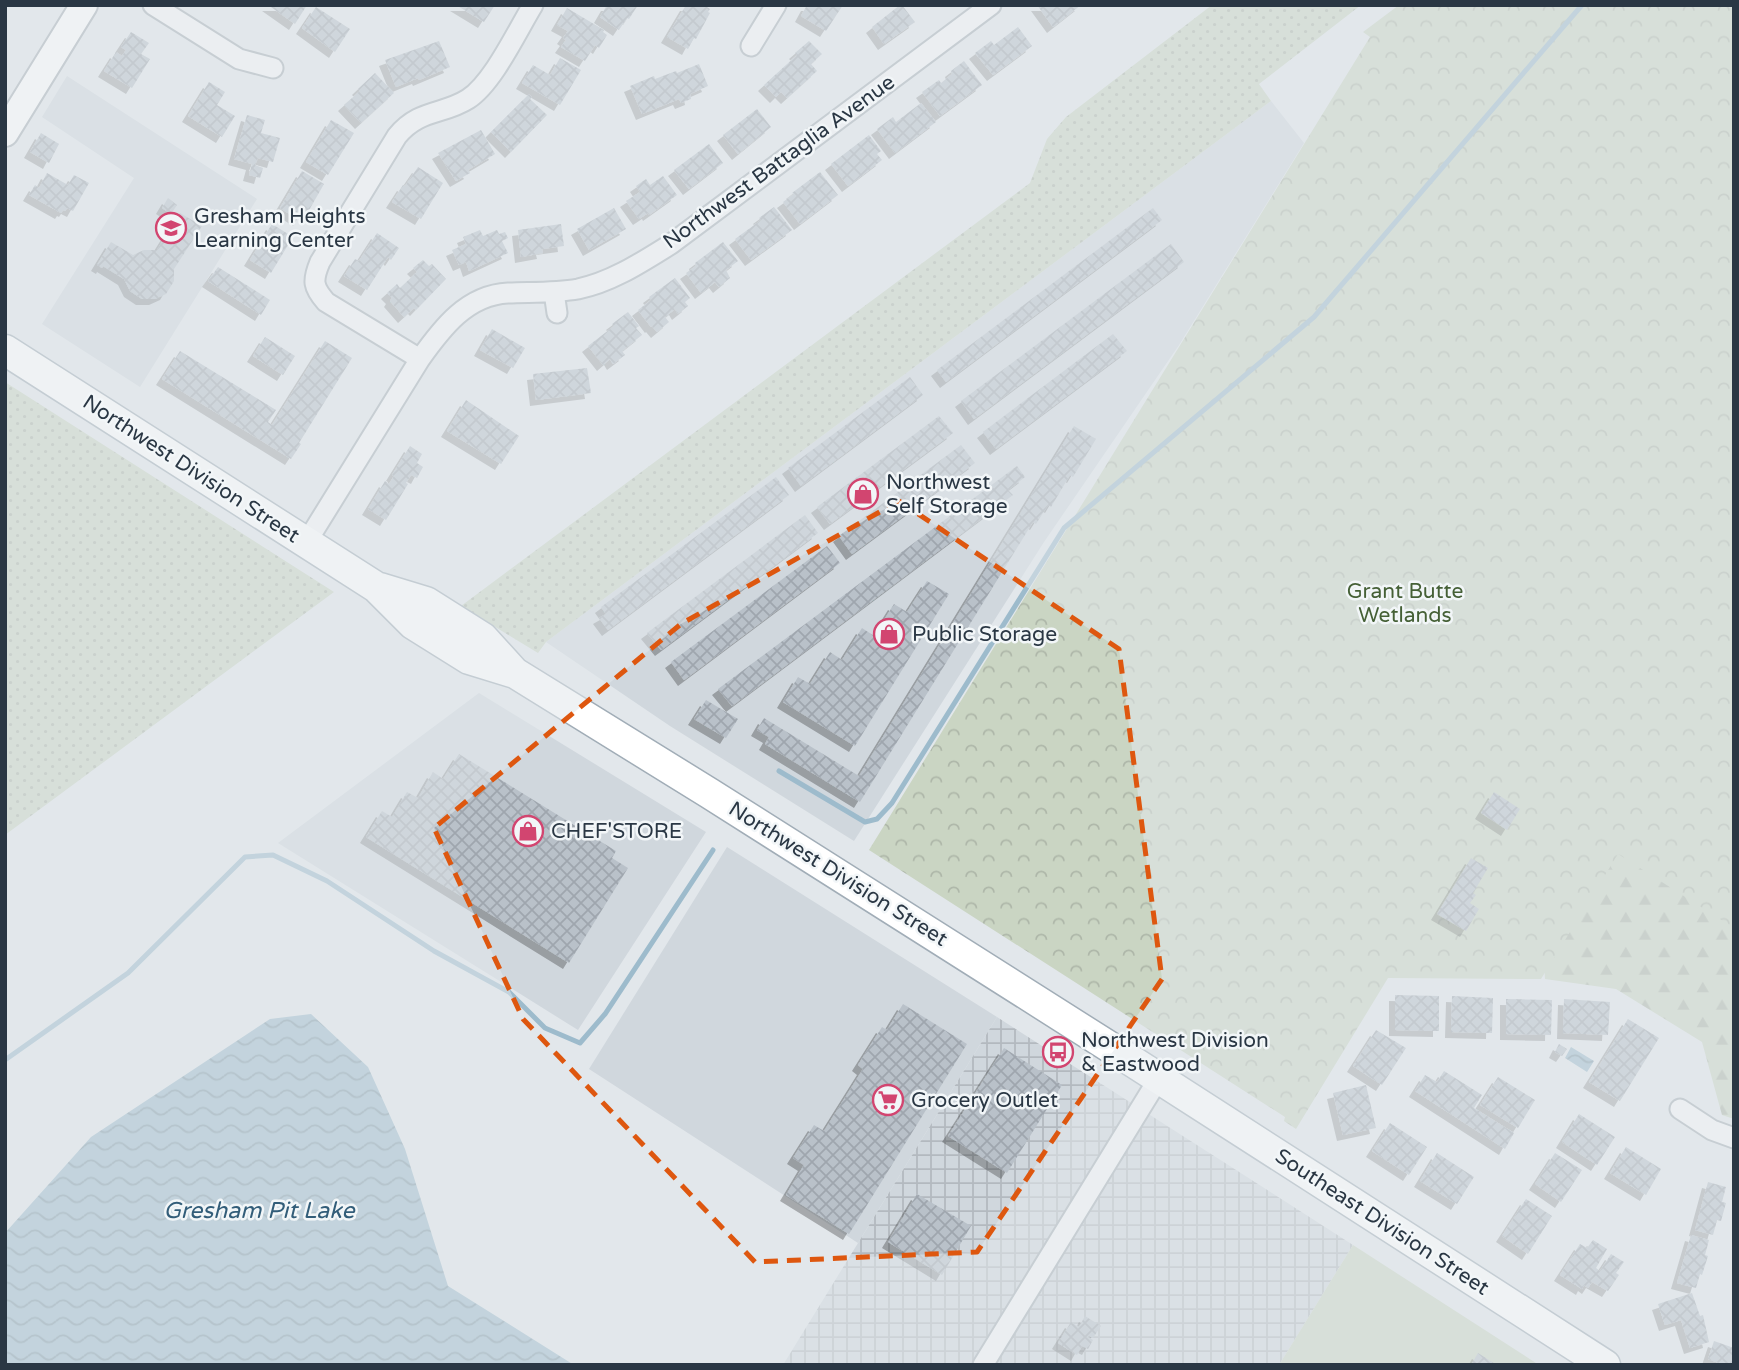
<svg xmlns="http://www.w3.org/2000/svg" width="1739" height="1370" viewBox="0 0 1739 1370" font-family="'Varela Round',sans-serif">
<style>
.built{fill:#d0d7dd}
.industrial{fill:url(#industrial-grid)}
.grass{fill:url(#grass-dots)}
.forest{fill:url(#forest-firs)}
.park{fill:url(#park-crowns)}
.pitch{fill:#cad5c3}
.water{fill:url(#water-waves)}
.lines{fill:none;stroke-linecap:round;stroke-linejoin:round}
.stream{stroke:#9dbbcc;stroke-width:5}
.building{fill:url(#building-cross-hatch);filter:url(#shadow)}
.minor-casing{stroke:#a7afb6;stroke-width:23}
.secondary-casing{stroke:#a7afb6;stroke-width:30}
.primary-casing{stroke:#a1adb7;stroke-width:33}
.minor{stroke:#f5f7f9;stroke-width:19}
.secondary{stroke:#fff;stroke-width:26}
.primary{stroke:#fff;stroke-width:30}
.marked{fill:none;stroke:#de570f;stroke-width:5;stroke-dasharray:14 9;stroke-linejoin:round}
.labels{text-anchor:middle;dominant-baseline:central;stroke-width:5;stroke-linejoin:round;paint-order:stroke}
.street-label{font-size:21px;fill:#2a3744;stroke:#f2f6f8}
.poi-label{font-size:21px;fill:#2a3744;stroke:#f2f6f8;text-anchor:start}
.park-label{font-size:21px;fill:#456036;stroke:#f2f6f8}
.water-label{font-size:23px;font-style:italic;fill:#325d79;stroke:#f2f6f8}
</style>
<defs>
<pattern id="industrial-grid" width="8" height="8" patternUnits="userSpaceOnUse" patternTransform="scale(1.75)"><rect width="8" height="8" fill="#d0d7dd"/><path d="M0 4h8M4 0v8" fill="none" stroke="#b3b9bf"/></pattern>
<pattern id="grass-dots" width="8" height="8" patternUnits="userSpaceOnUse" patternTransform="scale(1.75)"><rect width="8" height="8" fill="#cad5c3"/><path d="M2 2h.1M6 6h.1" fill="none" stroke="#aeb7a9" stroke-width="1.8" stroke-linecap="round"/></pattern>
<pattern id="forest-firs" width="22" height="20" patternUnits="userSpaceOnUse" patternTransform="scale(1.75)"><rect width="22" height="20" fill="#cad5c3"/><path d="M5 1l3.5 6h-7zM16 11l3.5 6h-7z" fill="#aeb7a9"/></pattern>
<pattern id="park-crowns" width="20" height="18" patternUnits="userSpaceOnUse" patternTransform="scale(1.75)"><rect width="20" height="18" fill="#cad5c3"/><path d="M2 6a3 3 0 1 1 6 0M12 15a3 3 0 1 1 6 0" fill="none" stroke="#aeb7a9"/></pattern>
<pattern id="water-waves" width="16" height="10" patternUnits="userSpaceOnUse" patternTransform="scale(1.75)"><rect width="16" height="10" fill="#9dbbcc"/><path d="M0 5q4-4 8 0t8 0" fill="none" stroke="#8099a7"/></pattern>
<pattern id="building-cross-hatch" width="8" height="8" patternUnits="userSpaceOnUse" patternTransform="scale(1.75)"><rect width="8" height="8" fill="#b9c1c9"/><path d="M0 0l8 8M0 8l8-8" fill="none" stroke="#9fa6ae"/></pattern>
<filter id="shadow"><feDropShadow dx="-6" dy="6" stdDeviation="0" flood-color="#0004"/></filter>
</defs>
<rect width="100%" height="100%" fill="#e2e7eb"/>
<!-- built -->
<path class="built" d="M67 76 257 199 140 387 42 324 134 178 42 117Z
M1271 101 1304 143 1179 345 1044 542 854 841 670 726 546 642Z
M479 693 706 832 578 1030 278 843Z
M727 847 997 1017 858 1243 589 1069Z"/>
<!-- industrial -->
<path class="industrial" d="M997 1017 1353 1245 1279 1365H783Z"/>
<!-- grass -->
<path class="grass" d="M1212 5H1361L1259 84 1271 101 546 642 538 653 461 606 1030 183 1047 139 1066 117Z
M5 382 334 592 5 835Z"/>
<!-- forest -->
<path class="forest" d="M1734 190V1119L1722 1115 1702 1042 1616 989 1545 979 1534 806Z"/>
<!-- park -->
<path class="park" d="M1399 5H1734V928L1618 854 1541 979 1388 978 1296 1129 1284 1121 1285 1117 869 850 1370 37 1363 32Z"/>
<!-- pitch -->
<path class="pitch" d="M1353 1245 1539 1365H1279Z"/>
<!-- water -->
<path class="water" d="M311 1014 368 1067 405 1149 448 1286 574 1365H5V1233L91 1137 270 1019Z
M1571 1047 1594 1061 1587 1072 1565 1058Z"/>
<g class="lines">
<!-- stream -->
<path class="stream" d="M779 771 865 822 877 819 892 803 1064 528 1314 317 1582 5
M5 1060 128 973 245 857 273 855 327 881 434 951 509 992 545 1028 580 1043 605 1014 713 850"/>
</g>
<!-- building -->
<path class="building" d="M268 5H307L295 24Z
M456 5H495L484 22Z
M607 5H638L629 19 627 18 619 30 600 17Z
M686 5H704L710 9 708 12 710 13 696 39 694 38 688 49 667 37Z
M807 5H843L826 31 801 16Z
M900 5H902L915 22 884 44 872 27Z
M1037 5H1081L1053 27Z
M316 7 350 29 335 52 302 28Z
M567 8 604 30 603 32 607 35 599 48 595 45 585 61 561 47 566 40 563 38 568 31 557 25Z
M1018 27 1032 46 993 75 975 53 991 41 994 45Z
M131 32 149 43 141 54 150 59 132 88 104 71 116 52 122 56 126 50 121 47Z
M439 41 450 67 419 80 418 78 396 87 385 60Z
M809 41 822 54 811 64 817 71 787 98 781 92 776 97 764 85 797 55 795 53Z
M560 58 581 70 560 105 522 83 533 65 550 75Z
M964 61 982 85 940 116 922 92 939 80 941 83 952 74 951 71Z
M699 64 708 86 690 94 691 99 681 103 679 99 642 114 630 86 654 76 655 79 676 71 677 73Z
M375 73 394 93 361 123 344 105 360 91 358 89Z
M209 82 225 92 217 105 235 116 222 137 188 116Z
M529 94 532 97 530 99 547 115 511 152 491 132Z
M921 103 936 122 895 153 877 129 893 117 896 122Z
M757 109 771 127 738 154 723 135Z
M247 115 265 120 261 133 280 138 273 162 258 158 255 165 263 168 260 178 249 175 252 164 234 159Z
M331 120 354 133 328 175 306 162Z
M481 130 495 154 468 170 470 173 456 181 438 153Z
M41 133 59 144 49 163 30 152Z
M869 135 881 151 877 154 882 160 848 186 831 164Z
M709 144 723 163 689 189 674 170Z
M418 167 443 183 421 219 392 202 403 185 405 186Z
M302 171 324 184 308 212 305 210 299 220 280 208Z
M820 172 838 195 800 224 783 202 794 194 792 193Z
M47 173 68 185 74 175 89 183 73 211 67 208 65 211 63 210 61 213 29 195 35 185 39 188Z
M663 176 677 195 649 215 648 213 639 219 626 201 640 192 636 186 646 179 650 185Z
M168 198 177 205 171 214 162 208Z
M774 207 792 230 751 260 735 239 761 220 759 218Z
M614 208 626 229 589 250 577 229Z
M1153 208 1162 220 946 382 937 370Z
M180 213 202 226 174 269V281L166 294 155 299H142L130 291 124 279 103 266 102 268 97 265 111 242 133 255 144 250H157Z
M272 224 293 237 271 273 250 260Z
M561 224 564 246 542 249 543 253 521 257 518 230Z
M480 230 483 236 497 230 499 234 505 232 508 238 502 241 508 253 469 271 466 262 459 265 452 250 466 244 463 237Z
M377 233 399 248 391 260 388 257 367 290 344 276 355 259 359 261Z
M723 242 738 261 726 270 730 278 719 287 715 282 701 293 686 273 696 266 695 263Z
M1171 244 1184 262 974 419 961 401Z
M423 260 429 266 432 264 446 279 416 310 414 308 404 317 390 301 392 298 387 293 397 284 400 288 417 272 413 268Z
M218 267 270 300 261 315 208 281Z
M675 278 690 298 685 302 688 306 678 314 675 309 665 317 669 322 657 332 652 326 651 327 638 310 651 300 649 297Z
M628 312 639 326 636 328 642 335 622 351 625 355 613 364 610 359 603 365 588 346 614 326 612 324Z
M492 329 525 348 513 368 480 350Z
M1113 334 1127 351 996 449 983 432Z
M265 337 295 356 283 375 253 356Z
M325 341 352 358 299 443 301 444 291 459 162 379 180 351 276 410 268 422 272 425Z
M587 368 591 393 536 400 533 374Z
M910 377 923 395 801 486 788 468Z
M466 400 519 436 501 464 447 431Z
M939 416 953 433 830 524 817 507Z
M1074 426 1096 439 1073 477 1070 475 1051 507 1048 505 1036 524 1033 522 860 802 765 744 769 737 757 730 764 718 859 776Z
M961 445 975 463 852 554 839 536Z
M410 446 422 454 417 463 423 467 417 478 411 475 406 483 408 484 386 520 368 509 385 481 389 484 394 476 392 475Z
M1017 466 1025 477 1008 490 1013 495 732 706 718 689Z
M776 477 789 495 608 630 599 618 606 614 601 607Z
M805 515 818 533 661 650 647 633Z
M827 546 840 563 684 680 671 662Z
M927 581 949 594 855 746 783 702 798 677 810 684 830 652 842 660 862 628 874 636 894 604 907 612Z
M706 700 738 719 726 738 694 719Z
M459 754 616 851 612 858 628 868 569 963 366 837 382 811 392 817 407 792 418 798 433 772 443 779Z
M1494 792 1520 809 1507 830 1481 813Z
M1471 858 1488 868 1473 893 1476 895 1470 903 1479 909 1466 931 1437 914Z
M1395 995 1439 996V1031L1395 1030Z
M1452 996 1493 998 1492 1033 1451 1032Z
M1506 999 1552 1000 1551 1035 1506 1034Z
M1564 999 1610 1002 1608 1035 1563 1033Z
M903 1004 967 1044 849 1234 786 1195 804 1165 793 1158 814 1125 824 1131 863 1069 858 1065 882 1027 887 1030Z
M1628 1019 1659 1038 1620 1101 1589 1082Z
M1376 1030 1406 1048 1382 1085 1353 1066Z
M1559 1044 1567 1049 1562 1056 1555 1052Z
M1004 1048 1062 1085 1007 1173 948 1136Z
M1444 1071 1482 1095 1474 1108 1514 1133 1505 1149 1415 1091 1425 1075 1437 1082Z
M1498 1077 1535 1100 1518 1128 1480 1105Z
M1366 1085 1376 1128 1343 1135 1333 1093Z
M1579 1114 1615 1137 1597 1165 1562 1142Z
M1390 1123 1427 1147 1409 1175 1372 1151Z
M1626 1147 1661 1169 1646 1195 1610 1173Z
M1437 1153 1474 1177 1457 1204 1420 1181Z
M1555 1153 1582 1170 1561 1202 1535 1184Z
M1708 1182 1726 1187 1722 1202 1726 1203 1721 1221 1717 1220 1713 1235 1695 1230Z
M917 1194 971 1226 942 1275 888 1242Z
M1526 1199 1552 1216 1528 1254 1502 1236Z
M1691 1235 1709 1240 1705 1255 1708 1256 1702 1275 1700 1274 1696 1288 1677 1283Z
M1593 1240 1607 1249 1596 1268 1600 1271 1611 1254 1624 1262 1616 1273 1619 1275 1608 1291 1592 1282 1588 1288 1584 1285 1582 1289 1560 1275 1580 1244 1587 1248Z
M1692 1293 1700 1316 1703 1315 1709 1342 1690 1348 1681 1320 1665 1325 1658 1304Z
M1085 1316 1101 1326 1093 1338 1089 1336 1088 1337 1093 1340 1088 1349 1082 1346 1077 1355 1058 1343 1071 1322 1079 1327Z
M1714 1341 1734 1348V1365H1724L1708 1359Z
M1478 1353 1497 1365H1471Z"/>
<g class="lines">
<!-- minor casing -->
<g class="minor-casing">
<path id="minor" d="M153 5 239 59 273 68
M751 46 776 5
M554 292 557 313
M420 359 326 302C313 287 312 281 320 262L397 136C419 109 443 115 468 99 493 83 517 31 533 5
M306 543 420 359C442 328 467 295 508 293 532 292 555 293 578 289 612 282 642 262 671 244L991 5
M1680 1109 1712 1130 1734 1138
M983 1365 1159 1078"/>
</g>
<!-- secondary casing -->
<g class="secondary-casing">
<path id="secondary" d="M5 133 84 5"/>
</g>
<!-- primary casing -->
<g class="primary-casing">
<path id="primary" d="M5 350 376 587 413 624 469 659 515 673 709 793 1135 1063 1605 1365
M380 588 426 602 483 638 513 671"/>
</g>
<!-- minor -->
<use href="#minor" class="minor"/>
<!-- secondary -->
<use href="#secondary" class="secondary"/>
<!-- primary -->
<use href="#primary" class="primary"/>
</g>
<!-- marked area -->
<path d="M0 0H1739V1370H0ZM899 501 1119 649 1162 979 977 1252 755 1262 523 1019 434 828 681 624Z" fill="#e2e7eb" fill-opacity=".55" fill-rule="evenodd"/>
<path class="marked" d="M899 501 1119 649 1162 979 977 1252 755 1262 523 1019 434 828 681 624Z"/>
<!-- icons -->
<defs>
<g id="school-ring" transform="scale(1.575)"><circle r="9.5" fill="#f2f6f8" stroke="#d24570" stroke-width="1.5"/><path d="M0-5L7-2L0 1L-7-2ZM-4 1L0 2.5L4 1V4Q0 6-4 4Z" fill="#d24570"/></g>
<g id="shop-ring" transform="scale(1.575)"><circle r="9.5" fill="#f2f6f8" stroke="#d24570" stroke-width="1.5"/><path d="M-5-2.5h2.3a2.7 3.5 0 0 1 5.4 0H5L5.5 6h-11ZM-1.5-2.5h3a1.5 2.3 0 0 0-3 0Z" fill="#d24570"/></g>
<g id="bus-ring" transform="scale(1.575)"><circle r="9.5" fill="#f2f6f8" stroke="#d24570" stroke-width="1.5"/><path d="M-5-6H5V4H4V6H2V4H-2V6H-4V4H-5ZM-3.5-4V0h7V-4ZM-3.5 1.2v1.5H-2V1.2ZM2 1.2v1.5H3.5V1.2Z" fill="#d24570"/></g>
<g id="supermarket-ring" transform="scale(1.575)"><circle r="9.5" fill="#f2f6f8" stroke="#d24570" stroke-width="1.5"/><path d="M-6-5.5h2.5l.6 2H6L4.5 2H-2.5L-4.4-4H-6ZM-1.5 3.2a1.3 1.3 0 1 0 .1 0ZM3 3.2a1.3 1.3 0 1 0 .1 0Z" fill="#d24570"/></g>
</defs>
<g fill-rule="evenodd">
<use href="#school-ring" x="171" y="228"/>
<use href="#shop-ring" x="863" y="494"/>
<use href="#shop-ring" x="889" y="634"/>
<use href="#shop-ring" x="528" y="831"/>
<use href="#bus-ring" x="1058" y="1052"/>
<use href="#supermarket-ring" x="888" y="1100"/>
</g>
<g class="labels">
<!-- street labels -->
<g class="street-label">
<text transform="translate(779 162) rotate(-36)">Northwest Battaglia Avenue</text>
<text transform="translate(191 469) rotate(33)">Northwest Division Street</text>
<text transform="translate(838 874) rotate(32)">Northwest Division Street</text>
<text transform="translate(1382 1222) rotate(33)">Southeast Division Street</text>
</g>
<!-- poi labels -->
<g class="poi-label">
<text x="194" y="216">Gresham Heights<tspan x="194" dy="24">Learning Center</tspan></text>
<text x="886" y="482">Northwest<tspan x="886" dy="24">Self Storage</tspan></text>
<text x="912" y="634">Public Storage</text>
<text x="551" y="831">CHEF'STORE</text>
<text x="1081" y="1040">Northwest Division<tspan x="1081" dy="24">&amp; Eastwood</tspan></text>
<text x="911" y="1100">Grocery Outlet</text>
</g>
<!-- park labels -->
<g class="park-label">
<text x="1405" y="591">Grant Butte<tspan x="1405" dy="24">Wetlands</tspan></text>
</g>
<!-- water labels -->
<g class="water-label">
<text x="259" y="1211">Gresham Pit Lake</text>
</g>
</g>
<!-- border -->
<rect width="1739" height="1370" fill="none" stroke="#2a3744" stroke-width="14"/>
</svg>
